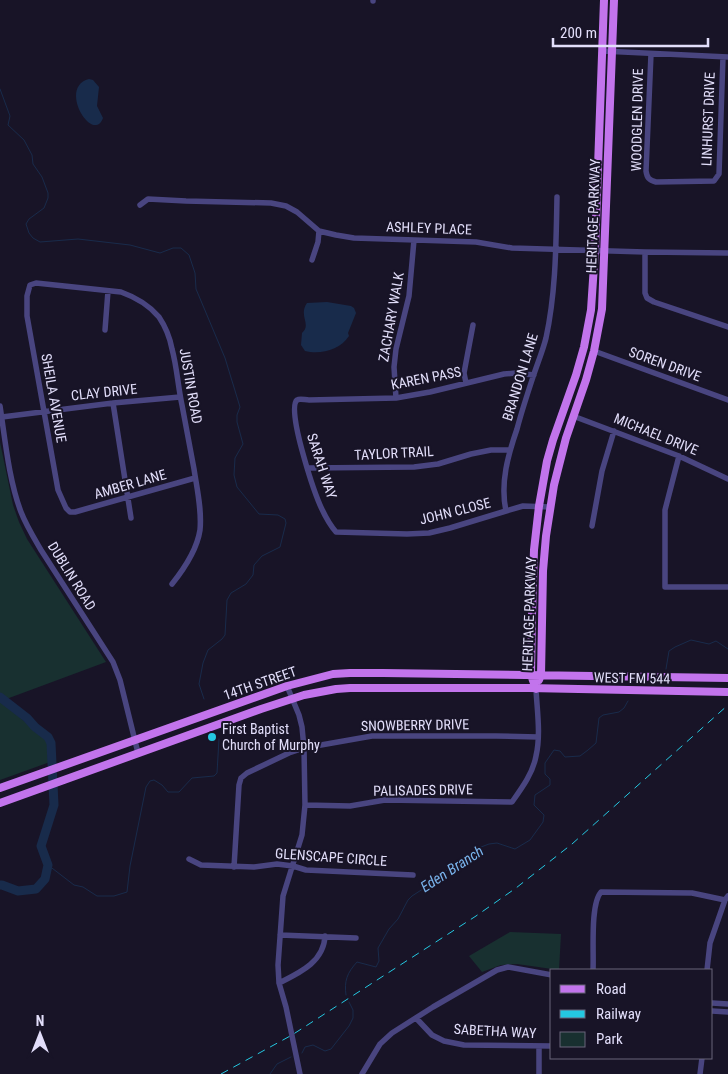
<svg xmlns="http://www.w3.org/2000/svg" width="728" height="1074" viewBox="0 0 728 1074" font-family="'Roboto Condensed',sans-serif">
<style>
.green{fill:#183030}
.water{fill:#182b4b}
.lines{fill:none;stroke-linecap:round;stroke-linejoin:round}
.stream{stroke:#182b4b;stroke-width:1}
.river{stroke:#182b4b;stroke-width:9}
.minor{stroke:#494580;stroke-width:5.5}
.major{stroke:#c274ec;stroke-width:8}
.rail{stroke:#24c8e1;stroke-width:1;stroke-dasharray:8 6;stroke-linecap:butt}
.poi-dot{fill:#24c8e1;stroke:#181427;stroke-width:2}
.labels{text-anchor:middle;dominant-baseline:central;stroke-width:4;stroke-linejoin:round;paint-order:stroke}
.street-label{font-size:14px;fill:#e2defa;stroke:#181427}
.poi-label{font-size:14px;fill:#e2defa;stroke:#181427;text-anchor:start}
.water-label{font-size:15px;font-style:italic;fill:#7ab4ed;stroke:#181427}
</style>
<rect width="100%" height="100%" fill="#181427"/>
<!-- green -->
<path class="green" d="M0 442 13 505 19 522 27 539 106 662 1 701 48 742 50 762 0 780Z
M510 932 561 934 559 970 517 964 501 965 482 972 469 956Z"/>
<!-- water -->
<path class="water" d="M89 79 93 80 99 87 97 106 103 118C93 145 57 87 89 79Z
M327 302 351 306 354 308 356 313 348 333 349 336C340 350 320 355 305 351L301 345 302 333C312 324 298 316 307 303Z"/>
<g class="lines">
<!-- stream -->
<path class="stream" d="M0 89 10 116 8 125 24 140 32 155 33 164 42 177 48 193V198L44 208 29 219 26 224 29 233 33 238 40 242 78 239 130 245 160 253 173 248H181L189 255 195 273 196 289 225 358 240 407 237 415V422L243 444 235 458 234 475 237 487 259 514 278 515 285 519 286 523 280 547 262 556 254 565 253 575 246 584 231 593 227 600 225 635 222 639 208 650 203 663 199 684 204 699
M666 669 669 651 675 647 691 640 709 644 716 641 728 649
M48 865 74 885 83 887 97 896H114L127 892 130 866 146 787 150 781 154 780 162 785 168 792H179L192 778 214 776 217 773 219 739
M346 995C344 981 347 973 357 962L376 967 379 961 378 948 389 929 398 919 408 900 412 896 432 883 443 873 481 847 489 844 497 843 515 849 530 840 543 822 544 815 534 805 535 795 550 785V779L545 774V763L554 750 560 751 565 757 580 756 588 750 596 743 599 718 603 715 619 712 624 708 628 701
M302 1053 305 1047 313 1045 325 1051 331 1049 349 1026 353 1018V1010L349 1002
M270 1074 277 1064 291 1057"/>
<!-- river -->
<path class="river" d="M0 697 27 718 35 727 48 737 51 743 54 805 41 846 48 865 45 879 36 889 18 891 2 885H0"/>
<!-- minor -->
<path class="minor" d="M373 1V0
M602 51 728 57
M651 54 646 171C647 178 649 180 656 182L714 181 719 174 723 57
M140 205 148 199 186 201 271 203 286 206 297 212 319 231 336 235 354 238 476 242 512 248 645 252 728 253
M645 252V293L647 298 654 302 728 327
M312 260 318 242 319 231
M105 330 108 291
M594 351 728 400
M534 375 516 373 504 374 430 392 396 398 309 400C305 400 300 398 297 400 286 409 314 491 320 505 324 514 329 524 336 532L407 534 429 533 450 528 506 511 523 506 550 507
M466 383 464 373 473 325
M396 398 394 367 396 349 409 296 414 240
M113 403 131 518
M0 406C5 439 9 481 21 512 26 525 34 538 41 550L113 662 120 680 138 753
M573 416 679 456 728 479
M2 417 113 403 180 397
M679 456 665 510V587H728
M308 468 414 467 438 464 471 454 491 450H510
M506 511C500 483 508 455 517 429 522 410 528 392 534 374 538 362 543 350 546 338 556 292 556 244 557 197
M592 526 602 471 614 431
M172 584C184 569 197 550 200 530 202 510 197 489 194 469 190 448 186 427 182 405 178 387 177 367 172 349 170 338 165 326 159 317 149 305 135 297 121 292L36 283 30 285 27 296V316L58 490 66 508 70 512H75L195 478
M287 686 299 715 302 727 304 748 305 805 302 835 283 896 278 965 279 983 286 1007 300 1074
M305 805 350 806 385 800 512 802C522 788 533 773 536 756 541 735 537 710 536 689
M189 859 201 865 254 867 277 864 293 866 306 870 413 875
M234 867 239 785 241 778 247 773 289 753 304 748 372 736H496L538 737
M280 935 356 938
M593 970C594 953 590 904 601 892L692 893 725 900
M707 970 710 943 725 900 728 896
M279 983C299 973 324 962 325 936
M712 1003 728 1004
M712 1011 728 1012
M416 1018 432 1035 444 1041 464 1045 552 1046
M362 1074 380 1044 392 1033 433 1007 497 970 508 967 552 975
M539 1074V1046
M700 1074 702 1058"/>
<!-- major -->
<path class="major" d="M539 680 541 675 543 571 546 536 554 485 566 438 586 380 594 351 602 309 614 0
M536 689 531 675 532 615 534 550 539 506 547 461 553 440 576 375 584 347 591 310 595 250 604 0
M0 788 287 686 333 674 350 673H383L728 678
M0 803 261 709 304 695 336 689 350 688H529L728 692"/>
<!-- rail -->
<path class="rail" d="M221 1074 292 1035 476 916 516 888 572 844 728 705"/>
</g>
<!-- markers -->
<circle class="poi-dot" cx="212" cy="737" r="5"/>
<g class="labels">
<!-- street labels -->
<g class="street-label">
<text transform="translate(708 119) rotate(-88)">LINHURST DRIVE</text>
<text transform="translate(637 120) rotate(-89)">WOODGLEN DRIVE</text>
<text transform="translate(593 216) rotate(-88)">HERITAGE PARKWAY</text>
<text transform="translate(429 228) rotate(2)">ASHLEY PLACE</text>
<text transform="translate(391 317) rotate(-80)">ZACHARY WALK</text>
<text transform="translate(665 364) rotate(20)">SOREN DRIVE</text>
<text transform="translate(520 377) rotate(-73)">BRANDON LANE</text>
<text transform="translate(426 378) rotate(-11)">KAREN PASS</text>
<text transform="translate(191 386) rotate(80)">JUSTIN ROAD</text>
<text transform="translate(104 392) rotate(-6)">CLAY DRIVE</text>
<text transform="translate(54 398) rotate(80)">SHEILA AVENUE</text>
<text transform="translate(656 434) rotate(22)">MICHAEL DRIVE</text>
<text transform="translate(394 453) rotate(-3)">TAYLOR TRAIL</text>
<text transform="translate(322 466) rotate(72)">SARAH WAY</text>
<text transform="translate(130 484) rotate(-16)">AMBER LANE</text>
<text transform="translate(455 511) rotate(-14)">JOHN CLOSE</text>
<text transform="translate(72 576) rotate(58)">DUBLIN ROAD</text>
<text transform="translate(529 614) rotate(-88)">HERITAGE PARKWAY</text>
<text transform="translate(632 678) rotate(1)">WEST FM 544</text>
<text transform="translate(260 683) rotate(-19)">14TH STREET</text>
<text transform="translate(415 725) rotate(-1)">SNOWBERRY DRIVE</text>
<text transform="translate(423 790) rotate(-1)">PALISADES DRIVE</text>
<text transform="translate(331 857) rotate(4)">GLENSCAPE CIRCLE</text>
<text transform="translate(495 1031) rotate(3)">SABETHA WAY</text>
</g>
<!-- poi labels -->
<g class="poi-label">
<text x="222" y="729">First Baptist<tspan x="222" dy="16">Church of Murphy</tspan></text>
</g>
<!-- water labels -->
<g class="water-label">
<text transform="translate(452 869) rotate(-33)">Eden Branch</text>
</g>
</g>
<!-- legend -->
<rect x="550" y="969" width="162" height="90" fill="#181427" stroke="#69657b"/>
<rect x="560" y="985" width="25" height="8" fill="#c274ec" stroke="#69657b"/>
<text x="596" y="994" font-size="15" fill="#e2defa">Road</text>
<rect x="560" y="1010" width="25" height="8" fill="#24c8e1" stroke="#69657b"/>
<text x="596" y="1019" font-size="15" fill="#e2defa">Railway</text>
<rect x="560" y="1032" width="25" height="15" fill="#183030" stroke="#69657b"/>
<text x="596" y="1044" font-size="15" fill="#e2defa">Park</text>
<!-- north arrow -->
<g transform="translate(40 1034)" stroke="#181427" stroke-width="4" paint-order="stroke">
<path d="M0-4L9 19L0 12L-9 19Z" fill="#e2defa"/>
<text y="-8" font-size="14" font-weight="bold" text-anchor="middle" fill="#e2defa">N</text>
</g>
<!-- scale -->
<path d="M553 38v8h155v-8" fill="none" stroke="#e2defa" stroke-width="2.5"/>
<text x="560" y="38" font-size="15" fill="#e2defa" stroke="#181427" stroke-width="4" paint-order="stroke">200 m</text>
</svg>
